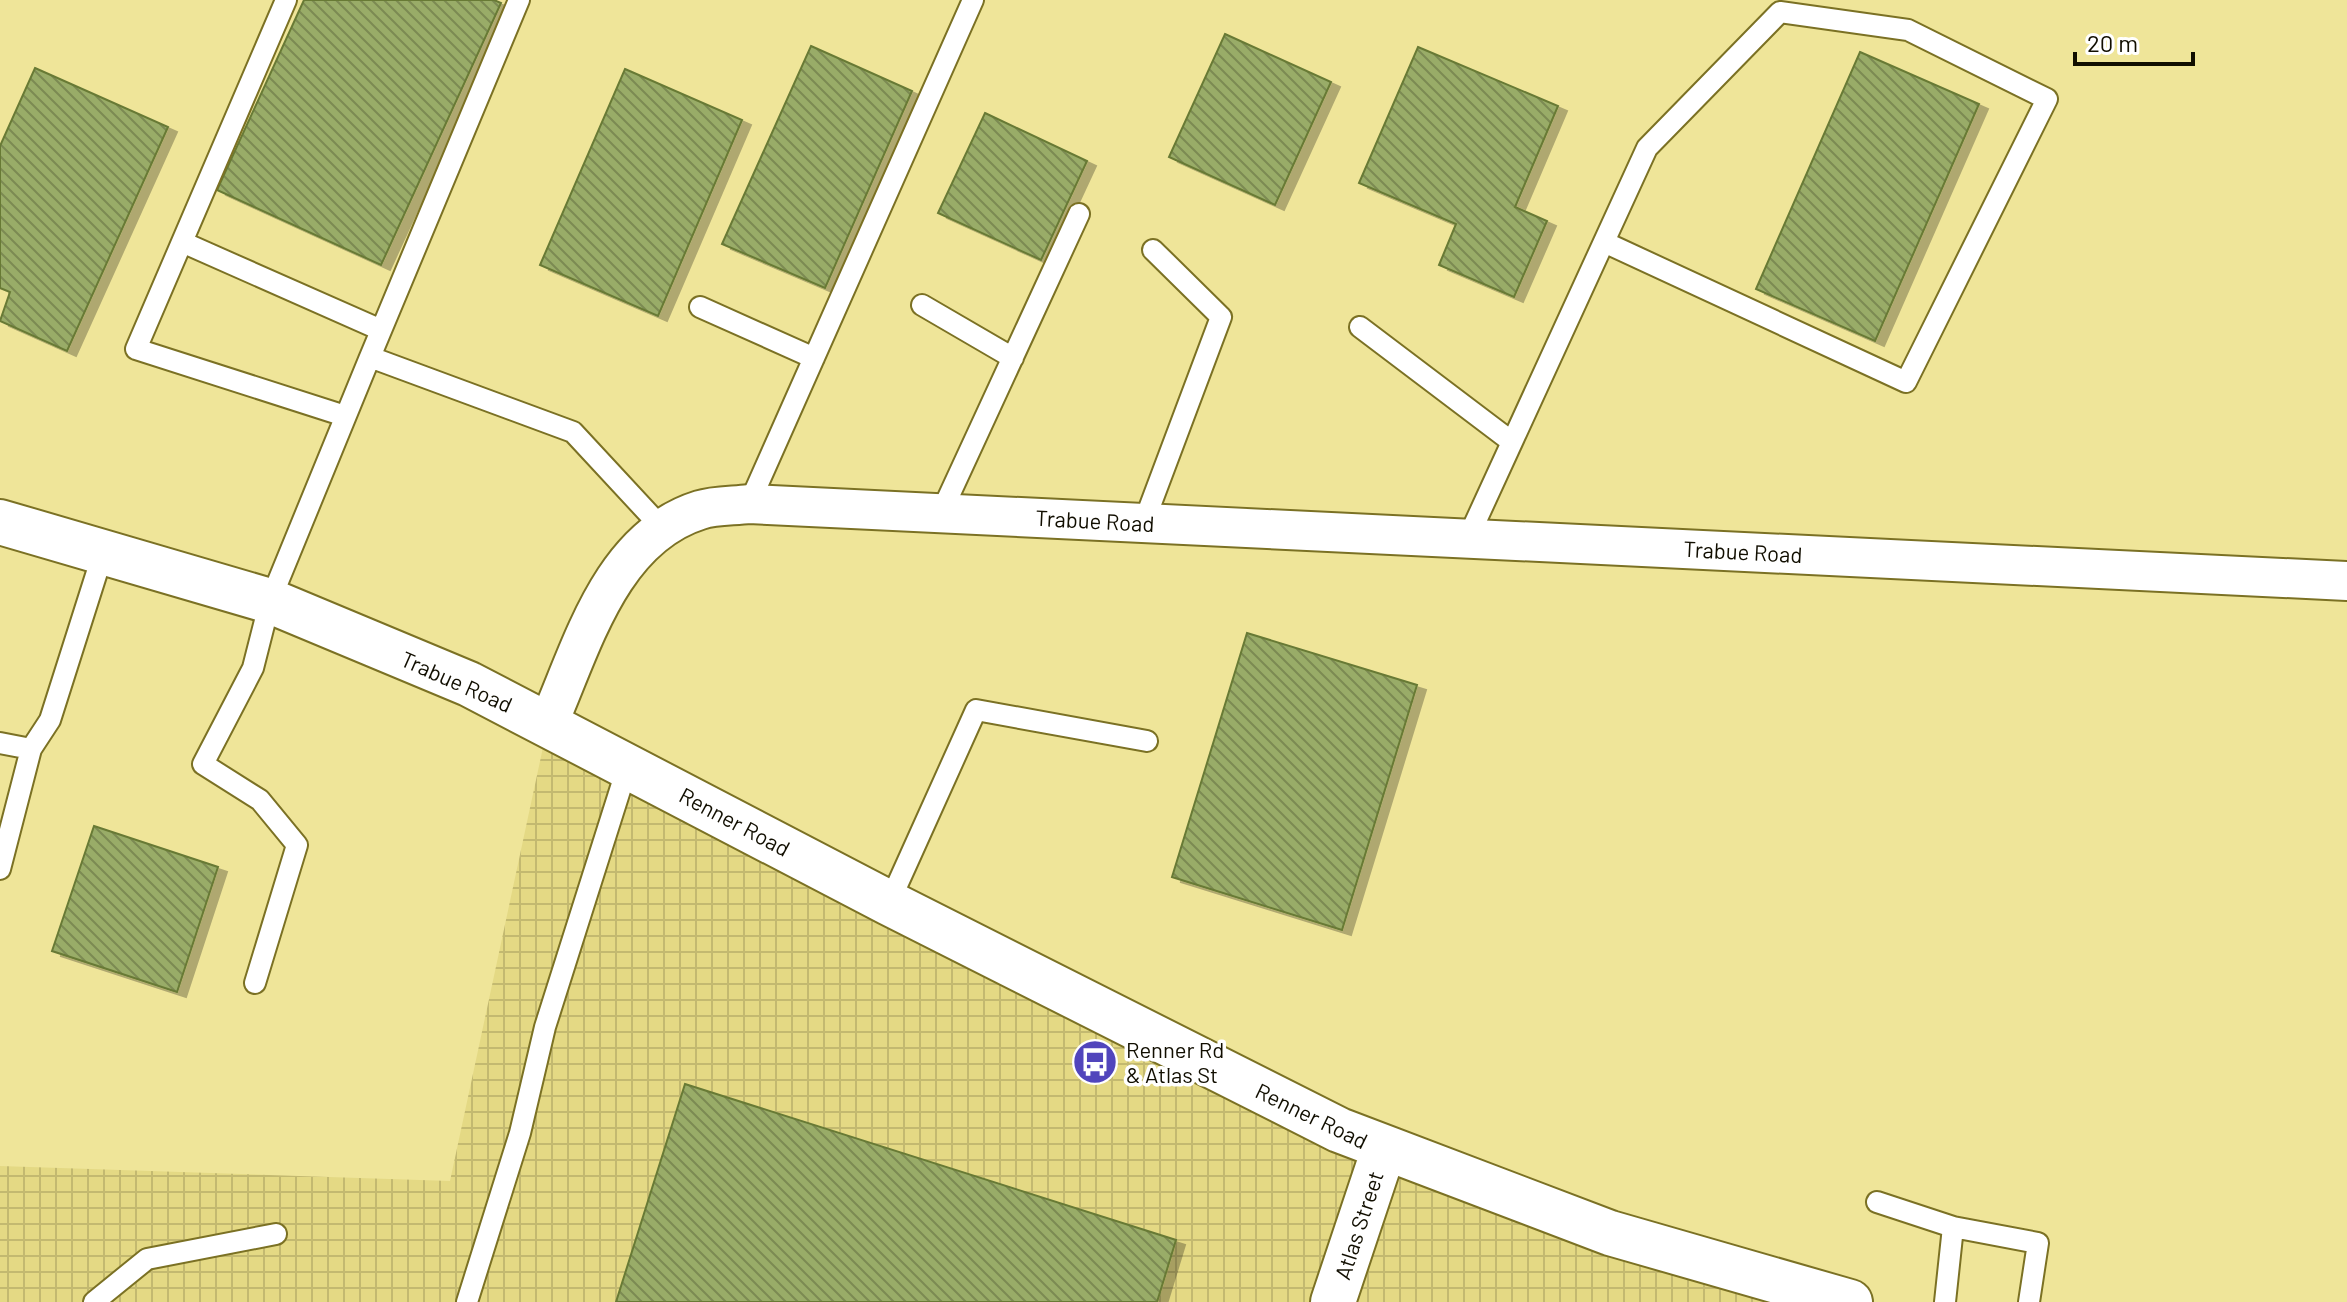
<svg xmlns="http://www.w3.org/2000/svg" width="2347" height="1302" viewBox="0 0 2347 1302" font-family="Barlow,sans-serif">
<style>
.industrial{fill:url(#industrial-grid)}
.building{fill:url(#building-back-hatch);stroke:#687a35;stroke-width:2;filter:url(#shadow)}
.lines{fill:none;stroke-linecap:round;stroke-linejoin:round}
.lane-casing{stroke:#7b7124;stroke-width:24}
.street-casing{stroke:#7b7124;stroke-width:42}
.secondary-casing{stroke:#7b7124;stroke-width:48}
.lane{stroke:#fff;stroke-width:20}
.street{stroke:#fff;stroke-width:38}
.secondary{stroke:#fff;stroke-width:44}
.labels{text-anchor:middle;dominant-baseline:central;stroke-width:7;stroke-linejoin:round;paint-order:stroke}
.street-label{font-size:22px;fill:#110e00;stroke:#fff}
.poi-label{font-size:22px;fill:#110e00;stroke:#fff;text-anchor:start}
</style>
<defs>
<pattern id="industrial-grid" width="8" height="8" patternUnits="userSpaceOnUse" patternTransform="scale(2)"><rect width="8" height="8" fill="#e4d984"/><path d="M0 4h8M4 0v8" fill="none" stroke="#c3b970"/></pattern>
<pattern id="building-back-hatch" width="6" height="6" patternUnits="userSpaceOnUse" patternTransform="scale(2)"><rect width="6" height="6" fill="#99ac67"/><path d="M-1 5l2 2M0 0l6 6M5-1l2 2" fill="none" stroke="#7b8a52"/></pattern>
<filter id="shadow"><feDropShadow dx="9" dy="5" stdDeviation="0" flood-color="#0004"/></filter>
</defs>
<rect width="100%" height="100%" fill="#efe599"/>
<!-- industrial -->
<path class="industrial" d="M548 724 1339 1130 1850 1302H0V1166L450 1181Z"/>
<!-- building -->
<path class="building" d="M304 0H494L501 3 381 265 217 190Z
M1225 34 1331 82 1275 205 1169 157Z
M811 46 912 91 825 288 722 244Z
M1418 47 1558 106 1515 207 1547 221 1514 297 1439 265 1456 224 1359 183Z
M1860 52 1979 104 1875 341 1756 289Z
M35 68 168 127 67 351 0 321 10 292 0 288V146Z
M625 69 742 120 658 316 540 265Z
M985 113 1087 161 1041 260 938 213Z
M1247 633 1417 685 1342 930 1172 877Z
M94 826 218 867 177 992 52 951Z
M685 1084 1176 1240 1157 1302H616Z"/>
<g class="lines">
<!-- lane casing -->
<g class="lane-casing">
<path id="lane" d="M286 0 136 349 345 416
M182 242 381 330
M922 305 1013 358
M700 307 814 358
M1360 327 1512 442
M370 357 519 0
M749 504 973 0
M941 513 1079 214
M1144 522 1221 317 1153 250
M1468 538 1647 148 1780 12 1908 30 2047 99 1906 382 1604 242
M0 743 31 749
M0 869 31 749 50 720 104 550
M889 903 976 710 1147 741
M255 983 297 845 260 800 203 764 253 668 270 601 370 357 573 432 663 529
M1877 1202 1953 1227
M94 1302 147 1259 276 1234
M467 1302 520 1133 545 1027 628 765
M1945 1302 1953 1227 2038 1243 2029 1302"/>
</g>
<!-- street casing -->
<g class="street-casing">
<path id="street" d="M548 724C582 647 610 538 700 510 715 505 734 506 749 504L2347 581"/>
</g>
<!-- secondary casing -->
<g class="secondary-casing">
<path id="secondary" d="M0 522 270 601 469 684 889 903 1339 1130 1610 1233 1850 1302
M1333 1302 1384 1149"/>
</g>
<!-- lane -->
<use href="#lane" class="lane"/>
<!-- street -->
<use href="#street" class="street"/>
<!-- secondary -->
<use href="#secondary" class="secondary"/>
</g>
<!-- icons -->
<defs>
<g id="bus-disc" transform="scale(2.3)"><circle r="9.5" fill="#5145bc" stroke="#fff"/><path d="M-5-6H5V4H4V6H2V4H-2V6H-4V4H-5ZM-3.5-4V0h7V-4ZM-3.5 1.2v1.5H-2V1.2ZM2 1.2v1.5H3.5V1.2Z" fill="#fff"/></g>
</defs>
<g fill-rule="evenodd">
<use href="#bus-disc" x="1095" y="1062"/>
</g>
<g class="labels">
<!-- street labels -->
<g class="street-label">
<text transform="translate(1095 520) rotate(3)">Trabue Road</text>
<text transform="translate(1743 551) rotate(3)">Trabue Road</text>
<text transform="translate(457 681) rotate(24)">Trabue Road</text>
<text transform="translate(735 821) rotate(28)">Renner Road</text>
<text transform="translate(1312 1115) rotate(26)">Renner Road</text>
<text transform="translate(1358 1225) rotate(-72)">Atlas Street</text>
</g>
<!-- poi labels -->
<g class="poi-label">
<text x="1126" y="1049">Renner Rd<tspan x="1126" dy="25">&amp; Atlas St</tspan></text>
</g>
</g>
<!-- scale -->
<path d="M2075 52v12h118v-12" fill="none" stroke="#110e00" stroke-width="4"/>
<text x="2087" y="52" font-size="24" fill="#110e00" stroke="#ffffff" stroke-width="6" paint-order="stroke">20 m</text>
</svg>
